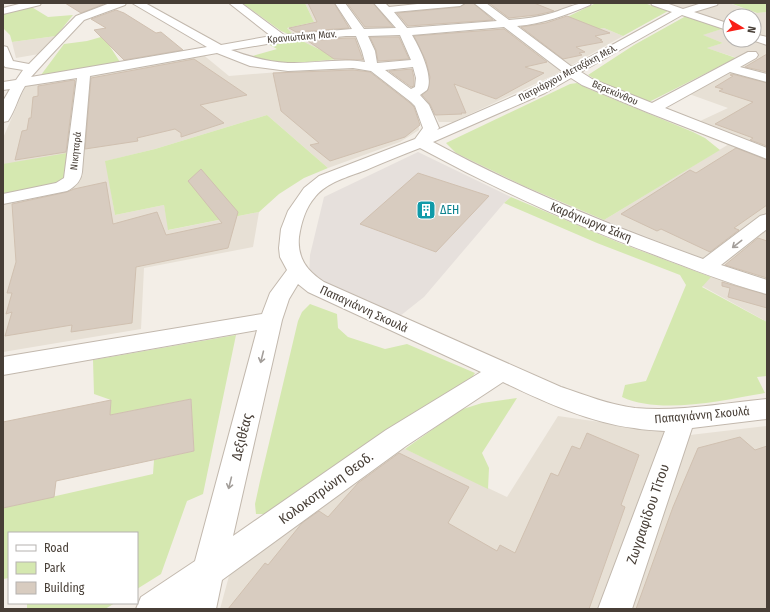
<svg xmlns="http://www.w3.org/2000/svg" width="770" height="612" viewBox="0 0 770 612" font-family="'Fira Sans Condensed',sans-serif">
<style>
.residential{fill:#e7e0d5;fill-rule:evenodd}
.industrial{fill:#e6e0dc}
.green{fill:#d5e8b0}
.building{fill:#d8ccc0;stroke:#d0c0b0}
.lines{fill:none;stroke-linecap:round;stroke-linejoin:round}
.minor-casing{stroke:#c2b8ad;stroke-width:2}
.minor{fill:#fff;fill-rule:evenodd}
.oneway{stroke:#a39e9a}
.labels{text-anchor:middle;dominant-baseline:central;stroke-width:4;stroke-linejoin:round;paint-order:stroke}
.far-street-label{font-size:10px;fill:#473e36;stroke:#fff}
.culture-label{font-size:12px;fill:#0d838f;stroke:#fff;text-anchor:start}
.street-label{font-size:12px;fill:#473e36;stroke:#fff}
.near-street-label{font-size:14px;fill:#473e36;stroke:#fff}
</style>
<rect width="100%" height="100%" fill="#f3eee7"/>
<!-- residential -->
<path class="residential" d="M305 3H569L575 6 547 16 578 33 604 28 623 36 552 76 453 122H439L424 94 421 61 375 65 371 56 339 59 298 39 287 28 314 22Z
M660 3H729L756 13 767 12V322L702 286 721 266 604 220 739 138 698 122 728 108 689 94 747 61 706 48 723 43 702 35 725 28ZM730 16H754V40H730Z
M56 36 39 54 16 58 12 42Z
M201 53 229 76 341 67H356L368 70 408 99 418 113 419 130 400 142 328 168 267 115 155 149 106 161 115 215 164 205 169 230 259 212 253 247 144 268 141 329 3 352 4 278 3 273V138L26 85Z
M558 416 690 435 767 426V609H220L229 576 315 502 399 446 507 497Z"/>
<!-- industrial -->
<path class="industrial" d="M418 152 511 197 504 203 424 297 400 316 309 276 310 255 324 197Z"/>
<!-- green -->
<path class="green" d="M242 3H305L314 22 287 28 293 34H288L281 31Z
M596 3H644L668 11 623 36 604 28 578 33 567 17Z
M730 3H767V12L757 13Z
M30 6 48 17 73 15 56 36 12 42 10 35 3 28V13Z
M686 16 725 28 703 35 723 43 707 48 736 58 649 102C628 94 607 87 588 75L634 45Z
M101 37 109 45 120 62 86 69 41 75 64 44 87 41Z
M298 39 339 59 286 64H276L249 57 277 49 266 43Z
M577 83 589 89 693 132 705 138 720 150 604 220 524 186 456 153 446 143 570 84Z
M267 115 328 168 304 178 279 194 259 212 168 230 164 205 115 215 105 161 155 149Z
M67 153 69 175 64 182 3 195V164Z
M511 197 620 243 711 277 702 287 767 322V376L757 377 765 393C723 400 661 415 622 397L625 385 646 381 686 285 680 275 597 243 504 203Z
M310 304 337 314 338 328 348 337 385 349 407 344 475 373 471 379 264 514H256L255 504 260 481 298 321 302 312Z
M236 335 203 494 187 501 161 574 137 589V533H9V578L3 579V508L153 474 154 460 194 451 191 399 110 415 111 400 94 394 93 360Z
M517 398 482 453 489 468 488 489 405 449 460 410 482 403Z
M27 603H115L105 609H27Z"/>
<!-- building -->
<path class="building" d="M65 3H104V4L81 13Z
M308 3H334L349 28 296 32 289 28 317 22Z
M347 3H373L393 27H365Z
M466 3H473L493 20 408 26 397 13 460 7Z
M489 3H534L554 11 536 15 509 18Z
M116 10 124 13 156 33 161 32 183 50 124 60 94 30 106 28 91 19Z
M567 16 610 33 595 36 602 40H600L603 42 576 47 585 52 579 53 582 55 563 59 521 27 546 23Z
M504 29 547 62 525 67 544 73 496 99 454 84 466 113H461L462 114 435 115 430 104 422 95 428 90 430 77 426 61 414 36Z
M370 37H399L409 59 378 61 376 50Z
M346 38H355L363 60 334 59 308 41Z
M767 54V72L745 67Z
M194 59 247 95 200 105 224 123 181 137V133L175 129 137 138 138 141 85 149 91 78Z
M412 69 414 78V86L411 87 389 71Z
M353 70 370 72 410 103 414 107 420 125 405 137 330 161 310 145 319 143 281 111 273 73Z
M732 74 767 83V146L750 140 753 138 715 124 753 102 719 91 723 89 715 87 733 76 730 75Z
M74 80 75 81 66 152 15 160 22 131 27 130 29 118H31L33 97 38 96V86Z
M736 148 767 160V205L734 228 739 230 710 252 661 229 657 231 621 214 690 170 696 173Z
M201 169 238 212 228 248 136 267 132 323 71 332 72 325 5 336 12 312 6 314 12 293H7L16 262 12 204 67 192 74 189 106 182 113 224 157 212 166 235 222 223 188 181Z
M418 173 489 196 436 252 360 224Z
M758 238 767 241V278L725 265Z
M722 282 767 295V308L728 297 730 288 722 286Z
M191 399 194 451 56 481 54 497 3 508V422L111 400 110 415Z
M587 433 639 455 621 505 625 507 589 609H228L265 563 268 565 302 523 319 511 328 517 358 483 399 453 469 487 448 523 497 551 500 545 515 553 551 473 558 476 572 446 580 449Z
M740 437 755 450 767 446V609H636L673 507 698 448Z"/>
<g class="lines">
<!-- minor casing -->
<g class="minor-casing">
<path id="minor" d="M23 3H41L40 5 3 14V8Z
M110 3H126L125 5 84 20 51 55 31 77 207 47 132 3H145L221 45 271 36 229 3H241L284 35 352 29 335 3H345L364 29 396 28 374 3H385L389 7 427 3H465L460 6 394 12 407 28 497 21 474 3H486L509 20C524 19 538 17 552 13 568 8 574 3 591 3L590 5C566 15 543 24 517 26L572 67 672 12 652 5 651 3H666L683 9 702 3H718L717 5 694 12 730 24V31L682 15 581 72 592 79 652 103 748 52H756L758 55 756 58 740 67 767 74V82L730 72 665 108 767 148V159L647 112 582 85 571 78 545 93 433 142C520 189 611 226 703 259L760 216 767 214V229L721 265 767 280V294C729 284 692 269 655 255 574 225 496 189 420 148 402 155 384 162 366 170 348 177 327 182 315 197 306 207 301 223 299 237 297 258 307 271 324 282L561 387C585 395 610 405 635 408 679 412 724 403 767 399V419L692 428 632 609H598L665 431C654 430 644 430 634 428 588 422 545 402 503 382L406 446 222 580 216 609H136L141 597 195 561 257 330 3 375V357L262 314 270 293 287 270 280 257 279 248 281 229 288 211 304 188 319 176 415 139 423 128 415 106 411 102 371 71 353 68 288 71 250 66 217 53 90 76 82 172C81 181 75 187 67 191L3 204V194L56 183 64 178 77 78 25 86C18 97 15 111 8 121L3 122V101L10 89 3 90V82L16 80 23 70 5 67 3 64V46L7 47 13 61 29 64 76 16ZM504 27 563 72 535 87 437 130 439 128 429 105 420 95 427 90C434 76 419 47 412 35ZM400 35 411 60 377 63 375 51 368 36ZM346 36H356L362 51 365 62C339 58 313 64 288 63 267 62 250 57 231 50L267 44ZM413 67 416 78 415 87 411 89 385 70ZM298 284 308 292 481 372 386 430 233 536 282 320 289 299Z
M754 34 767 37V45L752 40H754Z"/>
</g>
<!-- minor -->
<use href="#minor" class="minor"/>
</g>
<!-- one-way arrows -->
<defs><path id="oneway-shaft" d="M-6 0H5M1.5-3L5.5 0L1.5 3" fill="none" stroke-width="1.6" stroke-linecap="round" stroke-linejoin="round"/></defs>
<g class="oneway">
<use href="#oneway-shaft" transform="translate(737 244) rotate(142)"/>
<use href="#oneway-shaft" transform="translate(262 357) rotate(104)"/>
<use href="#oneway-shaft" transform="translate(230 483) rotate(104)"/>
</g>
<!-- icons -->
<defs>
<g id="building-square" transform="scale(1)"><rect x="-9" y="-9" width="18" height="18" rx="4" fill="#0f9aa8" stroke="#fff"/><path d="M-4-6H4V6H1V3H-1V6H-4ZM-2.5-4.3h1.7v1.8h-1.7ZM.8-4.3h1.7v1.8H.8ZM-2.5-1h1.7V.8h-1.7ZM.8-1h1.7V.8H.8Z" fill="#fff"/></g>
</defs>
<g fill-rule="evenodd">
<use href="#building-square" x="426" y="210"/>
</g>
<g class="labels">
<!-- far-street labels -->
<g class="far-street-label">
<text transform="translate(302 37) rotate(-5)">Κρανιωτάκη Μαν.</text>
<text transform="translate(568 73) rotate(-28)">Πατριάρχου Μεταξάκη Μελ.</text>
<text transform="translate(615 93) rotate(23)">Βερεκύνθου</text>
<text transform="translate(76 151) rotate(-84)">Νικηταρά</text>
</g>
<!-- culture labels -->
<g class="culture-label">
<text x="440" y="210">ΔΕΗ</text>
</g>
<!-- street labels -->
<g class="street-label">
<text transform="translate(591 222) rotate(22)">Καράγιωργα Σάκη</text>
<text transform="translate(364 309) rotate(25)">Παπαγιάννη Σκουλά</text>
<text transform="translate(702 415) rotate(-5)">Παπαγιάννη Σκουλά</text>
</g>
<!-- near-street labels -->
<g class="near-street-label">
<text transform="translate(242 437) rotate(-76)">Δεξιθέας</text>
<text transform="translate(326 488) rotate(-36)">Κολοκοτρώνη Θεοδ.</text>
<text transform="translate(648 514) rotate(-71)">Ζωγραφίδου Τίτου</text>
</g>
</g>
<!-- border -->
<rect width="770" height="612" fill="none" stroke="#473e36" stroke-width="8"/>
<!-- legend -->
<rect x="8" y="532" width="130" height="72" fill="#ffffff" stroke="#b5b2af"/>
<rect x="16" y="545" width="20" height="6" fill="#ffffff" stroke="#b5b2af"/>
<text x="44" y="552" font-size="12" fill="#473e36">Road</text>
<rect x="16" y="562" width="20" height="12" fill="#d5e8b0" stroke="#b5b2af"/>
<text x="44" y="572" font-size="12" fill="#473e36">Park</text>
<rect x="16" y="582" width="20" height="12" fill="#d8ccc0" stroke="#b5b2af"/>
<text x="44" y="592" font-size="12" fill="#473e36">Building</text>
<!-- north arrow -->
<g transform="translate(742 28) rotate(100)"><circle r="19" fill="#ffffff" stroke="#b5b2af"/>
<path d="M0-3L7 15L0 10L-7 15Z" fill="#f92018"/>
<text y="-6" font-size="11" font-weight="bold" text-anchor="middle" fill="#473e36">N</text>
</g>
</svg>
